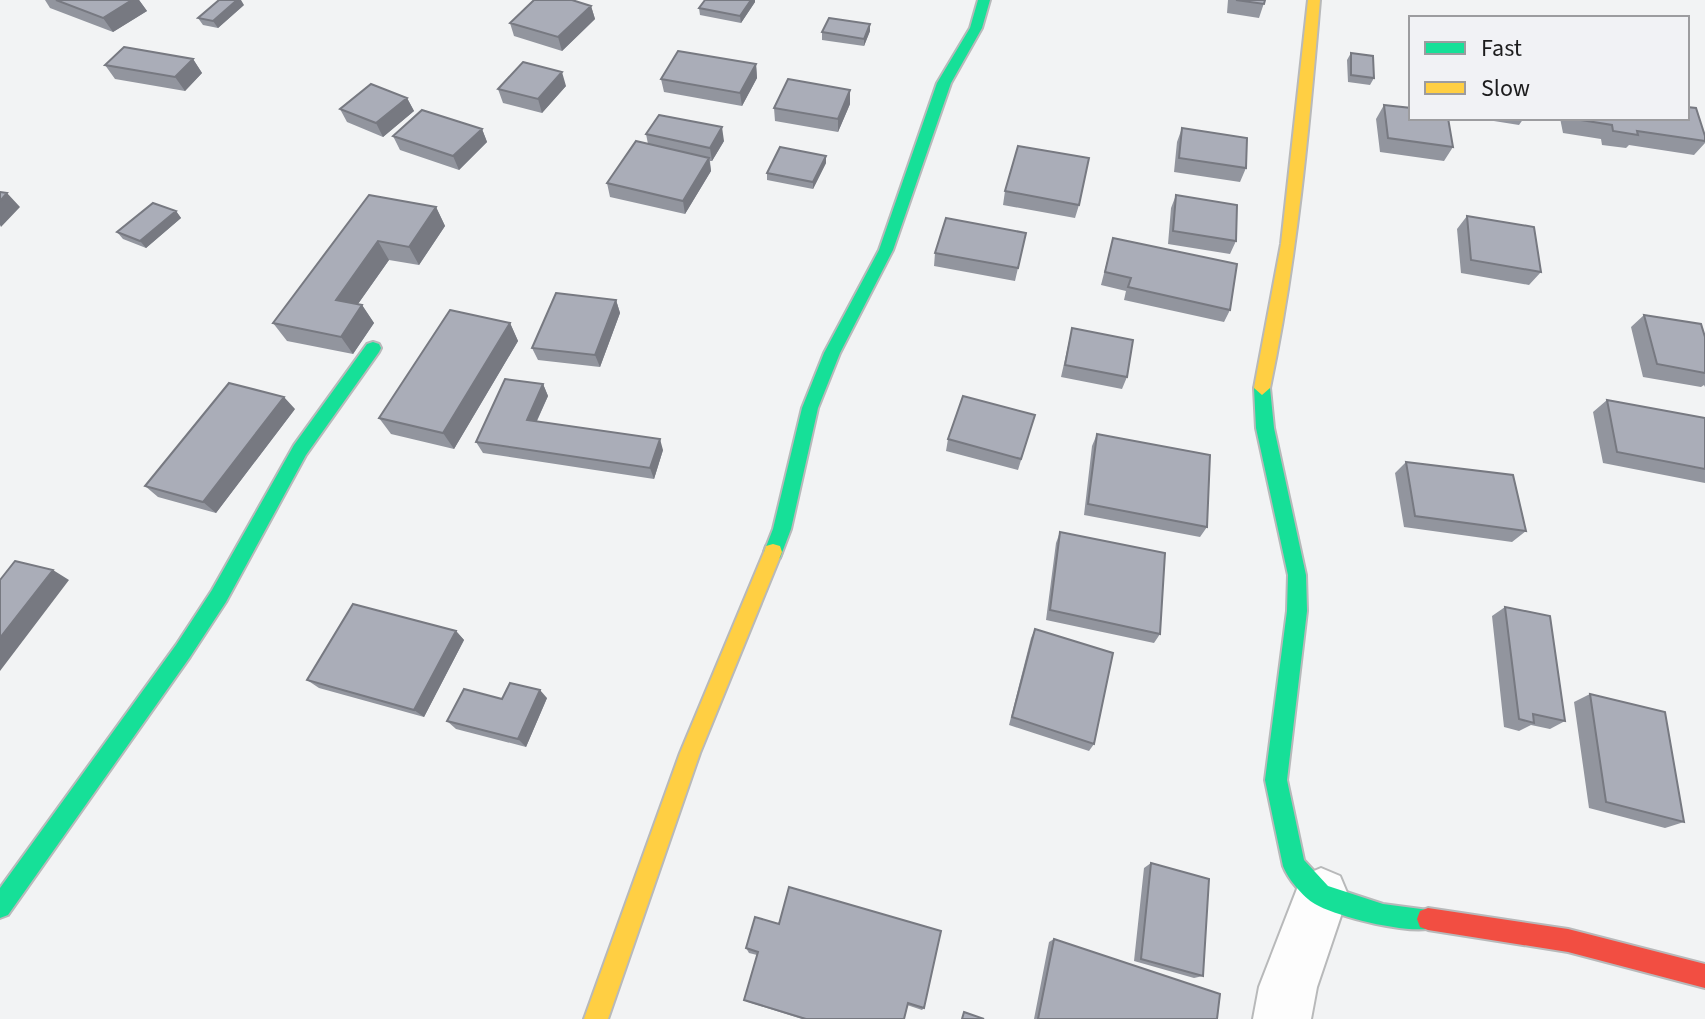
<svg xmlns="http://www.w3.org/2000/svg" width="1705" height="1019" viewBox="0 0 1705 1019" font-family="'Source Sans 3',sans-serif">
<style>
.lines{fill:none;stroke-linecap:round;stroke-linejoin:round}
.street-casing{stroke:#b8b9ba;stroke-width:4}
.fast-casing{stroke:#b8b9ba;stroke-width:4}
.slow-casing{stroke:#b8b9ba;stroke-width:4}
.jam-casing{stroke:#b8b9ba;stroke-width:4}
.street{fill:#fdfdfd;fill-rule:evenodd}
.fast{fill:#16e098;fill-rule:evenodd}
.slow{fill:#ffcf43;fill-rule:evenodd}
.jam{fill:#f24e42;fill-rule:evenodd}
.wall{fill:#92959e}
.shaded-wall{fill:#777981}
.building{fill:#aaadb8;stroke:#777981;stroke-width:2}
</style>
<rect width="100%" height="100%" fill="#f2f3f4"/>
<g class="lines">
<!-- street casing -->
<g class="street-casing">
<path id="street" d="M1321 868 1340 876 1348 895 1317 987 1311 1019H1253L1259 987 1302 876Z"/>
</g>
<!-- fast casing -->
<g class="fast-casing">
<path id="fast" d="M978 0H990L982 28 951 83 893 250 840 353 818 408 791 529 780 558 773 560 766 558 764 552 773 529 802 408 824 353 879 250 937 83 970 28Z
M373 342 379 344 381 348 379 352 306 455 226 602 190 657 8 915 0 918V888L176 645 212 590 294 445 367 344Z
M1262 381 1270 388 1274 428 1306 575 1307 611 1287 780 1304 860 1328 886 1383 904 1436 911 1439 919 1436 927C1413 936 1337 917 1315 904 1303 897 1288 879 1283 866L1265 780 1287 611 1288 575 1256 428 1254 388Z"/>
</g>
<!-- slow casing -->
<g class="slow-casing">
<path id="slow" d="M1308 0H1320C1309 130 1297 260 1270 388L1262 395 1254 388 1281 244Z
M773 544 780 546 782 552 700 753 608 1019H584L680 753 764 552 766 546Z"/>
</g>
<!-- jam casing -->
<g class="jam-casing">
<path id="jam" d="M1428 908 1568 929 1705 964V988L1568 952 1428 930 1420 927 1417 919 1420 911Z"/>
</g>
<!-- street -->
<use href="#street" class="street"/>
<!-- fast -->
<use href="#fast" class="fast"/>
<!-- slow -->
<use href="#slow" class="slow"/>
<!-- jam -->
<use href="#jam" class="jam"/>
</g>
<!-- wall -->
<path class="wall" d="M45 0H139L147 11 113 32 50 8Z
M705 0H755V2L741 23 700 15 699 8Z
M1228 0H1265L1259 18 1227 13Z
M244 5 218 28 203 25 198 18Z
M591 6 595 19 562 51 514 36 510 23Z
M870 24V31L864 46 822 40V32Z
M1351 53 1374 78 1370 85 1348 82 1347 60Z
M193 59 202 73 185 91 115 79 105 65Z
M756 64 757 78 742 106 664 92 661 79Z
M566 86 542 113 503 103 498 89Z
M407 98 414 111 383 137 347 122 340 109Z
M850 104 838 132 775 121 774 108Z
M1384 105 1453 147 1444 161 1380 152 1376 119Z
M1475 118H1524L1519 125Z
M1560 118H1687L1705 136V143L1694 155 1629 145 1626 148 1602 145 1601 139 1563 133Z
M1182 128 1246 168 1240 182 1174 172 1177 142Z
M482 129 487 142 459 170 400 150 393 136Z
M646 134 724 141 712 161H710L711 171 685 214 610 197 607 183 648 144Z
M826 163 813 189 767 180V173Z
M1005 191 1079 205 1075 218 1003 205Z
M369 195 436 207 445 226 419 265 389 260 358 304 362 305 374 323 353 354 287 341 273 323Z
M1176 195 1236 241 1230 254 1168 244 1171 208Z
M176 211 181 218 146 248 123 239 117 232Z
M1467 216 1541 272 1529 285 1461 273 1457 229Z
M1026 233 1015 281 934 266 935 253Z
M1113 238 1230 310 1224 322 1124 300 1126 291 1101 285Z
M616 300 620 313 600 367 538 360 532 348Z
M1644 315 1705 334V387L1704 385 1701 387 1643 377 1631 327Z
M510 323 518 341 454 449 391 434 379 418Z
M1072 328 1127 377 1122 389 1061 377Z
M543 384 548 396 537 421 663 450 654 479 483 453 476 442Z
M1607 400 1705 418V483L1603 463 1593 412Z
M295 409 216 513 158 497 145 486Z
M1035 415 1018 470 946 451 948 439Z
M1097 434 1207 527 1200 537 1084 515 1092 446Z
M1406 462 1526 531 1512 542 1404 527 1395 473Z
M1060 532 1160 634 1154 643 1046 620 1056 543Z
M1505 607 1565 721 1550 729 1531 725 1519 731 1504 727 1492 616Z
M1035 629 1094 744 1089 751 1009 725 1031 638Z
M456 631 464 640 424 717 319 688 307 680Z
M1590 694 1684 822 1665 828 1589 808 1574 702Z
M547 698 526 747 456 729 447 721 502 699Z
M1151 863 1203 976 1194 978 1134 961 1144 868Z
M779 924 924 1008 922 1010 907 1005 904 1019H802L748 1002 744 1000 757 955 749 953 746 948Z
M1054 939 1217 1019H1034L1049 942Z"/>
<!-- shaded-wall -->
<path class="shaded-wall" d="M132 0H139L147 11 113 32 103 18Z
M237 0H241L244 5 218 28 213 21Z
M751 0H755V2L741 23 740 16Z
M591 6 595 19 562 51 558 37Z
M870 24V31L864 46V39Z
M193 59 202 73 185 91 175 77Z
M756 64 757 78 742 106 740 93Z
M562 72 566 86 542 113 538 99Z
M850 90V104L838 132V119Z
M407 98 414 111 383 137 376 123Z
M722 127 724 141 712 161 710 148Z
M482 129 487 142 459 170 453 156Z
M826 156V163L813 189V182Z
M709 158 711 171 685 214 683 201Z
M7 193 20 207 1 227 0 225V201Z
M436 207 445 226 419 265 409 247Z
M176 211 181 218 146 248 140 241Z
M378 241 389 260 348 318 336 300Z
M616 300 620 313 600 367 595 355Z
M362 305 374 323 353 354 341 337Z
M510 323 518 341 454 449 443 433Z
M543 384 548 396 532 431 527 420Z
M284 397 295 409 216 513 203 502Z
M660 439 663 450 654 479 650 468Z
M53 570 69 580 0 671V638Z
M456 631 464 640 424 717 414 710Z
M540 690 547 698 526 747 518 739Z"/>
<!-- building -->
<path class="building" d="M56 0H132L103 18Z
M219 0H237L213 21 198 18Z
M534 0H572L591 6 558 37 510 23Z
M705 0H751L740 16 699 8Z
M1236 0H1265L1264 4Z
M829 18 870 24 864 39 822 32Z
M124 47 193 59 175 77 105 65Z
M678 51 756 64 740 93 661 79Z
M1351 53 1373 56 1374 78 1351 75Z
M523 62 562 72 538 99 498 89Z
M788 79 850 90 838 119 774 108Z
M371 84 407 98 376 123 340 109Z
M1384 105 1411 108V118H1448L1453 147 1388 138Z
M1687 107 1696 108 1705 136V141L1637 131 1638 135 1613 131 1612 125 1574 119V118H1687Z
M422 110 482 129 453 156 393 136Z
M659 115 722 127 710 148 646 134Z
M1182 128 1247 138 1246 168 1179 158Z
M636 141 709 158 683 201 607 183Z
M1018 146 1089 158 1079 205 1005 191Z
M780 147 826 156 813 182 767 173Z
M0 192 7 193 0 201Z
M369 195 436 207 409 247 378 241 336 300 362 305 341 337 273 323Z
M1176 195 1237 205 1236 241 1173 231Z
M153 203 176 211 140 241 117 232Z
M1467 216 1534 227 1541 272 1471 260Z
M946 218 1026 233 1018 268 935 253Z
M1113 238 1237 264 1230 310 1128 287 1131 278 1105 272Z
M556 293 616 300 595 355 532 348Z
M450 310 510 323 443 433 379 418Z
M1644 315 1701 324 1705 337V373L1657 364Z
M1072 328 1133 340 1127 377 1065 365Z
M505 379 543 384 527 420 660 439 650 468 476 442Z
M229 383 284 397 203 502 145 486Z
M963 396 1035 415 1021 459 948 439Z
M1607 400 1705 418V469L1617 452Z
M1097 434 1210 455 1207 527 1088 504Z
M1406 462 1513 475 1526 531 1415 516Z
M1060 532 1165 553 1160 634 1050 610Z
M15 561 53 570 0 638V580Z
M353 604 456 631 414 710 307 680Z
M1505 607 1550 616 1565 721 1533 714 1534 723 1519 719Z
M1035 629 1113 653 1094 744 1012 717Z
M510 683 540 690 518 739 447 721 464 689 502 699Z
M1590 694 1665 712 1684 822 1606 802Z
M1151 863 1209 879 1203 976 1141 959Z
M789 887 941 931 924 1008 908 1003 904 1019H806L744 1000 758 952 746 948 755 917 779 924Z
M1054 939 1220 994 1217 1019H1038Z
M964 1012 984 1019H962Z"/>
<!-- legend -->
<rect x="1409" y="16" width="280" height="104" fill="#f1f2f5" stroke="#9c9c9f" stroke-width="2"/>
<rect x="1425" y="42" width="40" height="12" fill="#16e098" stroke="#9c9c9f" stroke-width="2"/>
<text x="1481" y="56" font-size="24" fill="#1c1c1d">Fast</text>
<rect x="1425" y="82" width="40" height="12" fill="#ffcf43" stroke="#9c9c9f" stroke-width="2"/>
<text x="1481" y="96" font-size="24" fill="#1c1c1d">Slow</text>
</svg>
